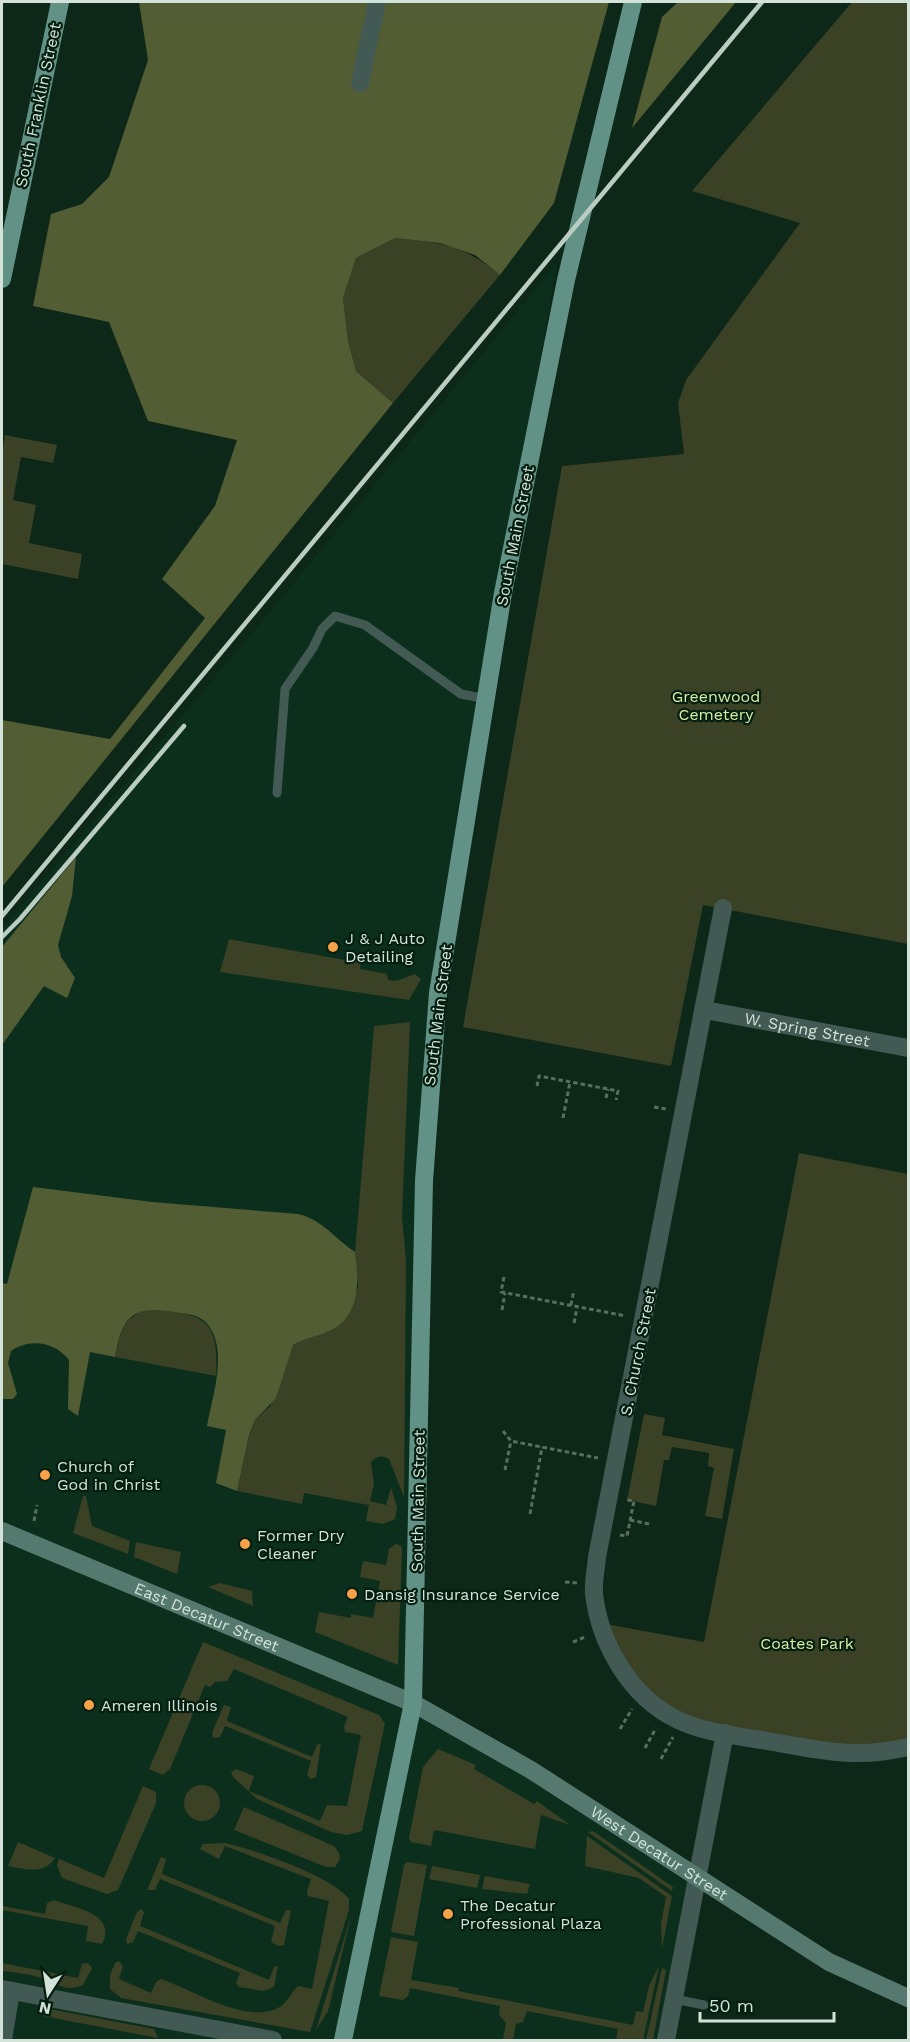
<svg xmlns="http://www.w3.org/2000/svg" width="910" height="2042" viewBox="0 0 910 2042" font-family="'Work Sans',sans-serif">
<style>
.built{fill:#0c2f1d}
.green{fill:#3a4124}
.forest{fill:#535d34}
.lines{fill:none;stroke-linecap:round;stroke-linejoin:round}
.path{stroke:#586e61;stroke-width:3;stroke-dasharray:4.5 3;stroke-linecap:butt}
.lane{stroke:#435953;stroke-width:9}
.street{stroke:#435953;stroke-width:18}
.secondary{stroke:#55796f;stroke-width:18}
.primary{stroke:#629185;stroke-width:18}
.rail{stroke:#bbcdc2;stroke-width:4.5}
.poi-dot{fill:#f7a148;stroke:#041e10;stroke-width:2}
.labels{text-anchor:middle;dominant-baseline:central;stroke-width:4.5;stroke-linejoin:round;paint-order:stroke}
.street-label{font-size:16px;fill:#d3e3d9;stroke:#041e10}
.park-label{font-size:16px;fill:#d8eba5;stroke:#041e10}
.poi-label{font-size:16px;fill:#d3e3d9;stroke:#041e10;text-anchor:start}
</style>
<rect width="100%" height="100%" fill="#0d2719"/>
<!-- built -->
<path class="built" d="M557 263 453 852 426 1040 405 1707 516 1768 690 1881 660 2040H2V929L275 606Z"/>
<!-- green -->
<path class="green" d="M852 2H908V944L703 905 671 1066 463 1027 562 466 684 454 678 403 686 380 800 223 692 191Z
M395 238C443 243 462 244 500 275L393 403 356 371 348 341 343 298 356 258Z
M5 435 57 445 53 463 21 457 13 500 36 505 29 543 82 554 78 579 2 564V454Z
M229 939 361 963 360 969 387 974 388 980C400 983 404 977 415 974L421 979 409 1000 220 972Z
M410 1022 402 1216 406 1262 404 1497 389 1459C382 1455 377 1456 371 1462L374 1484 370 1501 386 1505 391 1488 397 1507 395 1519 383 1524 366 1521 369 1505 304 1493 302 1504 237 1491 249 1436 255 1420 270 1406 293 1345 303 1339 328 1332 358 1288 355 1252 374 1026Z
M799 1153 908 1174V1747L897 1750 704 1729 651 1702 600 1623 704 1642Z
M155 1308C206 1317 219 1318 216 1376L115 1357C120 1331 125 1312 155 1308Z
M644 1414 665 1418 662 1435 734 1449 722 1519 705 1516 714 1468 708 1466 709 1453 672 1447 669 1460H664L656 1506 627 1500Z
M83 1496H86L92 1526 130 1541 128 1554 73 1533Z
M136 1542 181 1552 177 1574 134 1557Z
M396 1544 401 1546 402 1550 398 1665 315 1632 319 1612 351 1618V1614L373 1618 380 1581 360 1577 363 1561 386 1565 389 1549Z
M220 1583 252 1591 253 1606 208 1587Z
M203 1642 379 1715 385 1724 362 1831 347 1835 331 1832 257 1799 233 1777 231 1772 236 1769 254 1776 249 1791 320 1821 327 1805 347 1806 361 1735 345 1732 344 1727 348 1717 234 1669 227 1681 215 1682 210 1687 205 1685 170 1769 163 1775 149 1769Z
M224 1705 231 1707 227 1721 312 1757 317 1745 321 1743 316 1777 311 1779 307 1775 311 1761 225 1726 220 1737 213 1738 212 1733Z
M438 1749 476 1765 474 1769 534 1804 537 1801 570 1825 541 1815 535 1849 434 1830 431 1846 411 1842 409 1838 423 1767Z
M184 1803a18 18 0 1 1 36 0a18 18 0 1 1-36 0Z
M143 1786 156 1792V1803L118 1890 107 1894 62 1878 57 1865 59 1859 104 1878Z
M244 1807 334 1846 339 1853 340 1859 335 1867H326L234 1830Z
M593 1831 673 1887 672 1891 588 1832Z
M587 1836 672 1896 662 1948 661 1924 666 1897 639 1878 585 1866Z
M18 1842 55 1858C45 1875 24 1869 8 1866Z
M225 1843C253 1849 334 1877 349 1899V1910L310 2032 121 1998 110 1989V1975L115 1963 119 1961 123 1966 119 1979 151 1993 156 1982 161 1979C191 1989 243 2023 276 2009 287 2004 290 1994 298 1986L312 1989 329 1901 308 1896 307 1891 311 1879 225 1846 219 1859 200 1849 203 1844Z
M161 1857 166 1859 162 1874 280 1923 286 1910H291L284 1945 279 1946 271 1942 275 1926 160 1879 155 1890H147Z
M407 1862 427 1865 414 1936 391 1932 404 1865Z
M432 1866 480 1875 477 1888 429 1879Z
M485 1876 530 1884 527 1894 482 1889Z
M54 1900C75 1908 118 1914 102 1944L86 1941 88 1926 2 1910V1906L45 1914 47 1903Z
M141 1909 144 1912 140 1926 269 1980 274 1967 278 1966 274 1987 264 1991 239 1987 236 1983 240 1973 138 1931 133 1942 127 1944 126 1939 137 1912Z
M352 1913 328 2011 316 2030Z
M391 1937 418 1942 411 1980 459 1988 458 1991 463 1992 633 2025 636 2011 643 2012 649 1986 659 1966 643 2040H616L618 2029 527 2011 523 2022 516 2024 513 2040H499L503 2039 506 2023 499 2015 500 2006 410 1988 408 1996 403 2000 379 1996Z
M2 1963 78 1978 82 1964 88 1963 92 1968 83 1985C67 1993 56 1983 41 1978 29 1974 14 1972 2 1971Z
M662 1968 666 1970 653 2040H646Z
M44 2008 154 2029 158 2038 43 2016Z"/>
<!-- forest -->
<path class="forest" d="M139 2H609L554 203 500 275 475 255 440 243 395 238 356 258 343 298 348 341 356 371 393 403 2 887V720L110 739 205 618 162 579 215 506 237 440 148 421 109 322 33 306 51 214 82 204 109 177 148 60Z
M678 2H736L632 128 662 17Z
M76 857 72 896 58 945 61 957 75 978 67 998 44 986 2 1045V947Z
M33 1187 152 1202 298 1214C323 1220 334 1238 355 1252 359 1281 361 1319 327 1332 315 1337 304 1338 293 1345L276 1398 255 1420 249 1435 237 1491 216 1483 226 1430 207 1426C212 1397 228 1353 209 1326 203 1317 191 1314 181 1313 136 1305 123 1311 115 1357L90 1352 78 1416 68 1409 69 1360C55 1342 30 1338 11 1351L8 1363 17 1394 13 1399H2V1283L7 1284Z"/>
<g class="lines">
<!-- path -->
<path class="path" d="M537 1086 539 1076 608 1089 618 1091 616 1100
M606 1098 608 1089
M654 1107 666 1109
M563 1118 570 1082
M504 1277 501 1292 626 1316
M571 1305 574 1290
M502 1310 505 1293
M574 1323 577 1307
M503 1431 511 1441 598 1458
M505 1470 511 1441
M530 1514 542 1447
M630 1520 649 1524
M34 1521 37 1505
M620 1535 627 1536 634 1501 627 1500
M565 1582 578 1583
M573 1642 585 1637
M620 1729 632 1709
M645 1748 656 1728
M661 1759 673 1737"/>
<!-- lane -->
<path class="lane" d="M277 793 285 689 313 648 322 629 335 616 365 625 461 694 486 699
M674 1999 704 2005"/>
<!-- street -->
<g class="street">
<path d="M360 83 377 2"/>
<path d="M723 908 597 1557C596 1569 593 1582 594 1594 600 1644 630 1696 676 1719 706 1734 741 1736 773 1742 823 1751 858 1759 908 1747"/>
<path id="s1" d="M705 1010 908 1048"/>
<path d="M2 1989 273 2040"/>
<path d="M3 2040 11 1991"/>
<path d="M666 2040 725 1733"/>
</g>
<!-- secondary -->
<path class="secondary" id="s2" d="M2 1531 413 1703 531 1770 829 1962 908 1998"/>
<!-- primary -->
<path class="primary" d="M2 279 60 2
M343 2040 413 1703 424 1181 438 993 503 593 566 280 633 2"/>
<!-- rail -->
<path class="rail" d="M2 916 762 2
M2 937 20 919 184 726"/>
</g>
<!-- markers -->
<g class="poi-dot">
<circle cx="333" cy="947" r="6"/>
<circle cx="45" cy="1475" r="6"/>
<circle cx="245" cy="1544" r="6"/>
<circle cx="352" cy="1594" r="6"/>
<circle cx="89" cy="1705" r="6"/>
<circle cx="448" cy="1914" r="6"/>
</g>
<g class="labels">
<!-- street labels -->
<g class="street-label">
<text transform="translate(38 105) rotate(-78)">South Franklin Street</text>
<text transform="translate(515 536) rotate(-79)">South Main Street</text>
<text transform="translate(438 1015) rotate(-83)">South Main Street</text>
<text stroke="none"><textPath href="#s1" startOffset="104">W. Spring Street</textPath></text>
<text transform="translate(638 1352) rotate(-79)">S. Church Street</text>
<text transform="translate(418 1501) rotate(-89)">South Main Street</text>
<text stroke="none"><textPath href="#s2" startOffset="222">East Decatur Street</textPath></text>
<text stroke="none"><textPath href="#s2" startOffset="734">West Decatur Street</textPath></text>
</g>
<!-- park labels -->
<g class="park-label">
<text x="716" y="696">Greenwood<tspan x="716" dy="18">Cemetery</tspan></text>
<text x="807" y="1643">Coates Park</text>
</g>
<!-- poi labels -->
<g class="poi-label">
<text x="345" y="938">J &amp; J Auto<tspan x="345" dy="18">Detailing</tspan></text>
<text x="57" y="1466">Church of<tspan x="57" dy="18">God in Christ</tspan></text>
<text x="257" y="1535">Former Dry<tspan x="257" dy="18">Cleaner</tspan></text>
<text x="364" y="1594">Dansig Insurance Service</text>
<text x="101" y="1705">Ameren Illinois</text>
<text x="460" y="1905">The Decatur<tspan x="460" dy="18">Professional Plaza</tspan></text>
</g>
</g>
<!-- border -->
<rect width="910" height="2042" fill="none" stroke="#d3e3d9" stroke-width="6"/>
<!-- north arrow -->
<g transform="translate(48 1994) rotate(192)" stroke="#041e10" stroke-width="4.5" paint-order="stroke">
<path d="M0-4.5L10 22L0 15L-10 22Z" fill="#d3e3d9"/>
<text y="-9" font-size="16" font-weight="bold" text-anchor="middle" fill="#d3e3d9">N</text>
</g>
<!-- scale -->
<path d="M700 2012v9h134v-9" fill="none" stroke="#d3e3d9" stroke-width="3"/>
<text x="709" y="2012" font-size="18" fill="#d3e3d9" stroke="#041e10" stroke-width="4.5" paint-order="stroke">50 m</text>
</svg>
